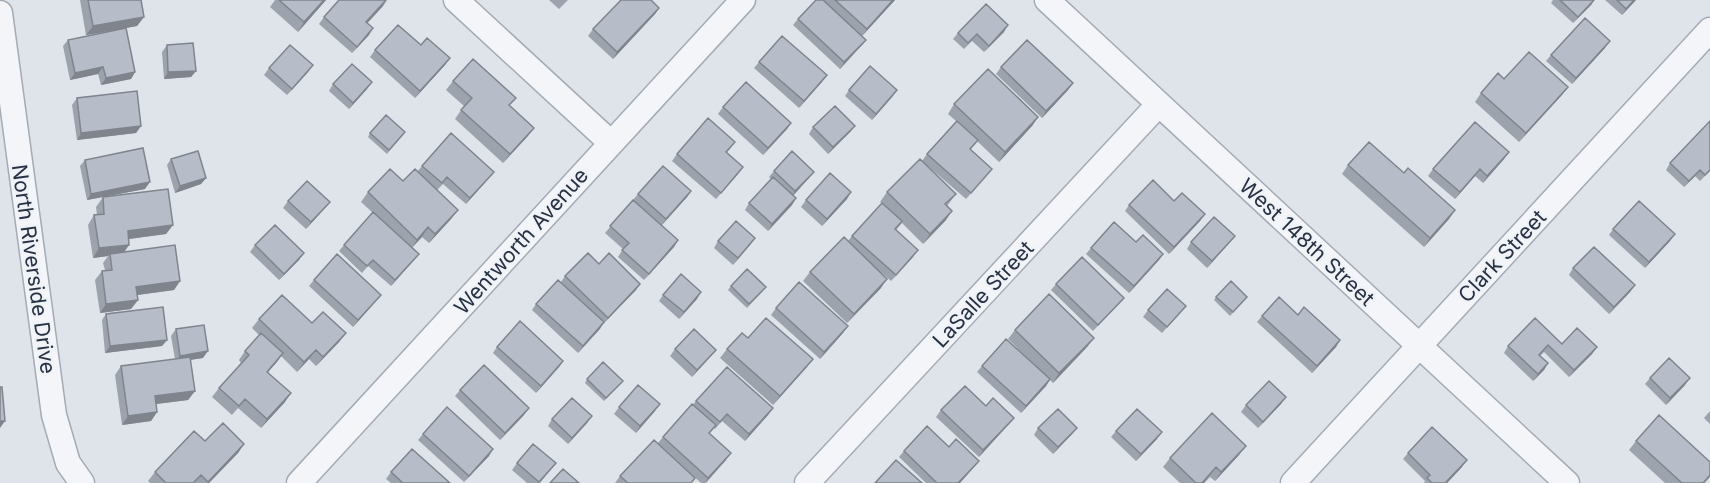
<svg xmlns="http://www.w3.org/2000/svg" width="1710" height="483" viewBox="0 0 1710 483" font-family="Inter,sans-serif">
<style>
.lines{fill:none;stroke-linecap:round;stroke-linejoin:round}
.minor-casing{stroke:#a4abb5;stroke-width:27}
.minor{stroke:#f3f5f8;stroke-width:24}
.wall{fill:#9da3ad}
.shaded-wall{fill:#7f848d}
.building{fill:#b6bdc9;stroke:#7f848d;stroke-width:1.5}
.labels{text-anchor:middle;dominant-baseline:central;stroke-width:5;stroke-linejoin:round;paint-order:stroke}
.street-label{font-size:21px;fill:#263144;stroke:#eff3f7}
</style>
<rect width="100%" height="100%" fill="#dfe4ea"/>
<g class="lines">
<!-- minor casing -->
<g class="minor-casing">
<path id="minor" d="M456 0 611 143
M1047 0 1567 483
M0 13 54 415 68 463 82 483
M299 483 743 0
M807 483 1158 105
M1293 483 1710 30"/>
</g>
<!-- minor -->
<use href="#minor" class="minor"/>
</g>
<!-- wall -->
<path class="wall" d="M80 0H141L144 17 137 26 126 28 135 72 131 79 101 85 98 74 70 80 63 46 68 40 102 33 86 35Z
M275 0H326L298 32 270 7Z
M549 0H568L559 9Z
M816 0H895L862 36 839 15 866 40 861 46 840 69 793 25 798 19Z
M1553 0H1594L1591 5 1573 23 1551 3Z
M1605 0H1636L1622 15Z
M383 6 367 23 369 35 352 53 319 24 324 17Z
M659 8 655 14 613 59 588 36 593 29Z
M1004 32 984 52 972 41 964 49 953 39 958 33Z
M167 45 196 71 191 77 164 79 162 52Z
M1605 48 1572 84 1546 61 1551 55Z
M375 50 445 65 415 98 370 57Z
M759 62 827 75 799 108 754 68Z
M1001 67 1073 83 1068 90 1042 118 996 74Z
M269 68 308 72 287 95 264 75Z
M1504 79 1568 87 1561 96 1519 142 1475 102 1481 93Z
M453 81 510 106 534 128 527 137 503 163 455 119 464 106 446 90Z
M333 84 367 89 349 109 329 91Z
M849 90H897L892 97 872 120 845 96Z
M77 98 141 126 136 133 77 140 72 105Z
M954 104 1038 117 1032 126 999 162 977 141 970 150 987 175 966 199 922 161 927 154 956 121 948 114Z
M723 107 791 123 787 129 763 155 718 114Z
M1710 121V171L1700 181 1695 176 1684 187 1666 170 1670 163Z
M855 126 850 132 828 154 809 134 813 127Z
M370 133 403 135 387 154 368 137Z
M731 148 726 153 743 167 716 199 672 161 677 154Z
M1509 152 1504 159 1483 183 1475 176 1455 199 1428 176 1433 169Z
M171 159 206 178 201 184 175 193 167 165Z
M85 160 145 189 87 200 80 166Z
M1348 165 1404 173 1455 210 1449 219 1424 247 1342 174Z
M422 166 489 178 466 204 443 184 437 190 458 210 451 219 429 243 422 237 412 247 419 254 414 260 391 286 368 266 362 273 339 251 344 245 373 213 361 202 368 192 403 181 417 172Z
M774 171 809 178 793 195 796 198 792 205 768 231 745 210 749 203 771 179 769 177Z
M691 191 687 197 661 226 678 240 674 247 644 280 618 257 623 249 605 233 638 194Z
M887 192 956 194 947 206 946 220 923 244 902 223 896 230 913 257 891 281 867 260 881 288 847 323 803 281 810 272 848 241 852 236 882 203 880 202Z
M103 197 173 225 166 234 129 239 124 252 180 281 174 290 137 295 138 300 131 309 100 313 95 280 102 271 105 270 103 263 108 256 93 258 88 225 94 215H97L96 207Z
M847 199 822 226 801 207 806 200Z
M288 201 330 202 325 208 306 229 283 208Z
M1174 201 1205 214 1200 221 1169 254 1125 211 1129 205Z
M1613 229 1670 241 1645 268 1609 235Z
M755 238 733 265 714 248 718 241Z
M1136 242 1163 254 1159 260 1129 293 1086 254 1091 248Z
M1191 242H1230L1207 268 1187 249Z
M255 245 304 253 299 260 279 280 250 252Z
M599 264 640 284 636 290 603 324 578 353 532 310 536 304 561 282 565 276Z
M1573 268 1635 285 1630 292 1609 314 1569 275Z
M314 280 376 301 353 327 309 286Z
M1056 284 1124 298 1119 304 1093 331 1051 290Z
M731 286 763 291 747 308 728 290Z
M663 295 697 299 679 319 659 301Z
M1216 297H1247L1230 316 1214 300Z
M776 308 843 333 820 359 771 315Z
M1148 310 1181 312 1162 333 1143 317Z
M106 314 167 340 162 346 105 353 102 320Z
M1298 315 1340 340 1336 347 1312 373 1257 322 1262 316Z
M259 319 312 323 346 333 339 342 316 366 309 359 297 372 281 356 268 372 285 402 261 428 238 408 232 415 212 397 219 388 241 363 239 360 245 351 259 335 252 328Z
M176 329 203 358 190 360 195 391 188 400 156 404 157 412 151 421 122 425 115 375 121 366 175 359 171 336Z
M1015 330 1094 338 1087 347 1053 383 1050 380 1046 386 1021 413 977 372 982 366 1038 368 1008 339Z
M748 338 813 359 806 368 773 405 720 358 727 349Z
M1562 344 1597 347 1592 354 1569 377 1544 352 1540 356 1548 363 1544 370 1533 381 1504 353 1508 346Z
M497 347 563 361 559 367 536 393 493 353Z
M675 349 716 350 711 356 692 377 670 356Z
M1650 378 1685 385 1666 405 1645 384Z
M587 379 620 384 604 401 585 383Z
M460 390 524 415 500 440 455 396Z
M696 401 773 408 768 415 745 441 722 421 715 429 714 428 709 434 726 460 706 483H701L664 449 692 483H615L620 476 658 443 663 437Z
M1281 404 1258 428 1241 412 1246 405Z
M619 407 655 411 636 433 614 414Z
M941 410 1014 418 1009 424 979 457 936 417Z
M1710 411V424L1704 418Z
M592 416 587 423 568 444 548 426 552 419Z
M1038 428H1077L1072 434 1053 454 1034 435Z
M1116 431 1157 439 1136 461 1111 437Z
M423 434 489 456 464 482 418 440Z
M205 441 244 444 238 453 209 483H150L148 481 155 472Z
M1636 441 1710 462V477L1705 483H1665L1629 450Z
M949 447 974 467 960 483H926L899 457 904 451Z
M1408 453 1462 467 1447 483H1424L1425 481 1403 459Z
M1239 455 1215 481 1210 477 1204 483H1180L1163 467 1170 458Z
M517 463H556L540 483H527L512 470Z
M391 472 450 483H391L386 479Z"/>
<!-- shaded-wall -->
<path class="shaded-wall" d="M324 0H326L298 32 304 22Z
M387 0 383 6 362 29 366 22Z
M893 0H895L862 36 867 29Z
M1594 0 1591 5 1573 23 1578 17Z
M1634 0H1636L1622 15 1626 9Z
M659 8 655 14 613 59 617 52Z
M144 17 137 26 86 35 93 26Z
M1008 25 1004 32 984 52 989 46Z
M373 28 369 35 352 53 357 47Z
M866 40 861 46 840 69 844 62Z
M1610 41 1605 48 1572 84 1576 78Z
M450 58 445 65 415 98 420 91Z
M313 65 308 72 287 95 292 89Z
M103 67 98 74 70 80 75 73Z
M196 71 191 77 164 79 168 72Z
M135 72 131 79 101 85 106 78Z
M827 75 822 82 799 108 804 101Z
M372 82 367 89 349 109 353 103Z
M1073 83 1068 90 1042 118 1046 111Z
M1568 87 1561 96 1519 142 1526 133Z
M897 90 892 97 872 120 876 114Z
M1038 117 1032 126 999 162 1005 152Z
M791 123 787 129 763 155 768 148Z
M141 126 136 133 77 140 81 133Z
M855 126 850 132 828 154 833 147Z
M534 128 527 137 503 163 510 154Z
M1509 152 1504 159 1483 183 1487 176Z
M743 167 738 174 716 199 721 193Z
M1480 169 1475 176 1455 199 1460 192Z
M1700 170 1695 176 1684 187 1689 181Z
M494 172 489 178 466 204 470 198Z
M814 172 809 178 791 198 795 191Z
M206 178 201 184 175 193 180 186Z
M150 182 145 189 87 200 91 194Z
M691 191 687 197 661 226 666 219Z
M851 192 847 199 822 226 827 219Z
M796 198 792 205 768 231 772 224Z
M330 202 325 208 306 229 311 222Z
M458 210 451 219 429 243 435 234Z
M1455 210 1449 219 1424 247 1430 238Z
M952 211 946 220 923 244 930 234Z
M1205 214 1200 221 1169 254 1174 247Z
M173 225 166 234 121 240 128 231Z
M428 227 422 237 411 249 417 240Z
M1675 234 1670 241 1645 268 1649 262Z
M1235 236 1230 242 1207 268 1212 261Z
M755 238 750 245 733 265 738 258Z
M678 240 674 247 644 280 649 274Z
M129 245 123 254H110L108 256 93 258 99 248Z
M918 250 913 257 891 281 896 275Z
M304 253 299 260 279 280 284 274Z
M419 254 414 260 391 286 395 280Z
M1163 254 1159 260 1129 293 1134 286Z
M887 279 881 288 847 323 854 314Z
M180 281 174 290 130 296 136 287Z
M640 284 636 290 603 324 608 318Z
M1635 285 1630 292 1609 314 1614 307Z
M701 292 697 299 679 319 684 312Z
M381 295 376 301 353 327 358 320Z
M138 300 131 309 100 313 106 304Z
M604 322 600 329 578 353 583 346Z
M848 326 843 333 820 359 824 352Z
M346 333 339 342 316 366 323 357Z
M1094 338 1087 347 1053 383 1059 373Z
M167 340 162 346 105 353 110 346Z
M1340 340 1336 347 1312 373 1317 366Z
M1597 347 1592 354 1569 377 1574 370Z
M316 350 309 359 297 372 304 362Z
M716 350 711 356 692 377 697 370Z
M208 351 203 358 175 362 180 356Z
M283 353 277 362 260 381 267 372Z
M813 359 806 368 773 405 780 396Z
M563 361 559 367 536 393 541 386Z
M1548 363 1544 370 1533 381 1538 374Z
M1690 378 1685 385 1666 405 1670 398Z
M1050 379 1046 386 1021 413 1026 406Z
M195 391 188 400 148 405 155 396Z
M291 393 285 402 261 428 267 419Z
M1286 397 1281 404 1258 428 1263 422Z
M660 404 655 411 636 433 640 426Z
M529 408 524 415 500 440 505 433Z
M773 408 768 415 745 441 749 434Z
M157 412 151 421 122 425 128 416Z
M592 416 587 423 568 444 572 438Z
M1014 418 1009 424 979 457 983 450Z
M0 421H5L0 428Z
M1077 428 1072 434 1053 454 1058 447Z
M1162 432 1157 439 1136 461 1141 454Z
M244 444 238 453 209 483H207Z
M1246 446 1239 455 1215 481 1221 472Z
M493 449 489 456 464 482 469 476Z
M731 453 726 460 705 483 708 478Z
M1467 460 1462 467 1447 483H1445Z
M979 461 974 467 960 483H958Z
M1216 467 1204 483H1202Z"/>
<!-- building -->
<path class="building" d="M88 0H141L144 17 93 26Z
M279 0H324L304 22Z
M339 0H386L366 22 373 28 357 47 324 17Z
M621 0H651L659 8 617 52 593 29Z
M816 0H823L866 40 844 62 798 19Z
M835 0H893L867 29Z
M1560 0H1594L1578 17Z
M1617 0H1634L1626 9Z
M986 4 1008 25 989 46 977 34 968 43 958 33Z
M1585 18 1610 41 1576 78 1551 55Z
M398 25 421 45 427 38 450 58 420 91 375 50Z
M126 28 135 72 106 78 103 67 75 73 68 40Z
M782 36 827 75 804 101 759 62Z
M1027 40 1073 83 1046 111 1001 67Z
M193 43 196 71 168 72 167 45Z
M290 45 313 65 292 89 269 68Z
M1529 52 1568 87 1526 133 1481 93 1498 73 1504 79Z
M473 59 516 98 509 105 534 128 510 154 461 110 472 98 453 81Z
M352 64 372 82 353 103 333 84Z
M870 66 897 90 876 114 849 90Z
M988 69 1038 117 1005 152 954 104Z
M746 82 791 123 768 148 723 107Z
M137 91 141 126 81 133 77 98Z
M835 106 855 126 833 147 813 127Z
M386 115 405 132 389 150 370 133Z
M708 118 735 142 726 152 743 167 721 193 677 154Z
M957 121 978 140 970 149 992 169 971 193 927 154Z
M1710 121V170L1705 175 1700 170 1689 181 1670 163Z
M1475 122 1509 152 1487 176 1480 169 1460 192 1433 169Z
M451 133 494 172 470 198 447 177 442 183 422 166Z
M1369 142 1404 173 1408 168 1455 210 1430 238 1348 165Z
M143 148 150 182 91 194 85 160Z
M198 151 206 178 180 186 171 159Z
M792 151 814 172 795 191 774 171Z
M920 159 956 194 945 204 952 211 930 234 887 192Z
M663 166 691 191 666 219 638 194Z
M390 169 403 181 415 169 458 210 435 234 428 227 417 240 368 192Z
M830 173 851 192 827 219 806 200Z
M773 177 796 198 772 224 749 203Z
M1153 180 1174 201 1182 193 1205 214 1174 247 1129 205Z
M307 181 330 202 311 222 288 201Z
M168 189 173 225 128 231 129 245 99 248 94 215 104 214 103 197Z
M633 200 678 240 649 274 622 250 629 243 610 226Z
M1639 201 1675 234 1649 262 1613 229Z
M882 203 902 221 895 229 918 250 896 275 852 236Z
M373 212 419 254 395 280 373 260 367 266 344 245Z
M1214 217 1235 236 1212 261 1191 242Z
M736 221 755 238 738 258 718 241Z
M1114 222 1136 242 1143 235 1163 254 1134 286 1091 248Z
M275 225 304 253 284 274 255 245Z
M844 237 887 279 854 314 810 272Z
M175 245 180 281 136 287 138 300 106 304 102 271 112 270 110 254Z
M1594 247 1635 285 1614 307 1573 268Z
M588 253 599 264 609 253 640 284 608 318 565 276Z
M337 254 381 295 358 320 314 280Z
M1082 257 1124 298 1098 325 1056 284Z
M747 269 766 287 749 304 731 286Z
M681 274 701 292 684 312 663 295Z
M558 280 604 322 583 346 536 304Z
M1231 281 1247 297 1233 312 1216 297Z
M799 282 848 326 824 352 776 308Z
M1167 289 1186 306 1167 327 1148 310Z
M1049 294 1094 338 1059 373 1015 330Z
M282 295 312 323 323 312 346 333 323 357 316 350 304 362 259 319Z
M1279 297 1298 315 1304 307 1340 340 1317 366 1262 316Z
M163 307 167 340 110 346 106 314Z
M766 318 813 359 780 396 727 349 742 333 748 338Z
M1535 318 1562 344 1577 328 1597 347 1574 370 1548 345 1539 355 1548 363 1538 374 1508 346Z
M520 321 563 361 541 386 497 347Z
M204 325 208 351 180 356 176 329Z
M694 329 716 350 697 370 675 349Z
M261 333 283 353 267 372 291 393 267 419 245 399 239 406 219 388 249 355 245 351Z
M1006 339 1050 379 1026 406 982 366Z
M190 357 195 391 155 396 157 412 128 416 121 366Z
M1669 358 1690 378 1670 398 1650 378Z
M603 362 623 381 606 398 587 379Z
M484 365 529 408 505 433 460 390Z
M727 367 773 408 749 434 727 414 720 422 696 401Z
M1269 381 1286 397 1263 422 1246 405Z
M638 385 660 404 640 426 619 407Z
M965 386 986 406 993 398 1014 418 983 450 941 410Z
M0 387H2L5 421H0Z
M572 398 592 416 572 438 552 419Z
M692 404 716 425 709 433 731 453 708 478 663 437Z
M447 407 493 449 469 476 423 434Z
M1058 409 1077 428 1058 447 1038 428Z
M1137 409 1162 432 1141 454 1116 431Z
M1212 413 1246 446 1221 472 1216 467 1202 483H1196L1170 458Z
M1659 415 1710 462V475L1703 483H1682L1636 441Z
M223 423 244 444 208 482 201 475 193 483H166L155 472 194 431 205 441Z
M927 426 949 447 956 439 979 461 958 483H937L904 451Z
M1432 427 1467 460 1445 483H1432L1427 478 1430 475 1408 453Z
M654 440 695 478 691 483H628L620 476Z
M533 444 556 463 539 482 517 463Z
M412 449 450 483H403L391 472Z
M896 460 922 483H875Z
M563 469 579 483H550Z"/>
<g class="labels">
<!-- street labels -->
<g class="street-label">
<text transform="translate(521 241) rotate(-48)">Wentworth Avenue</text>
<text transform="translate(1307 242) rotate(43)">West 148th Street</text>
<text transform="translate(1502 256) rotate(-47)">Clark Street</text>
<text transform="translate(34 269) rotate(82)">North Riverside Drive</text>
<text transform="translate(983 294) rotate(-47)">LaSalle Street</text>
</g>
</g>
</svg>
